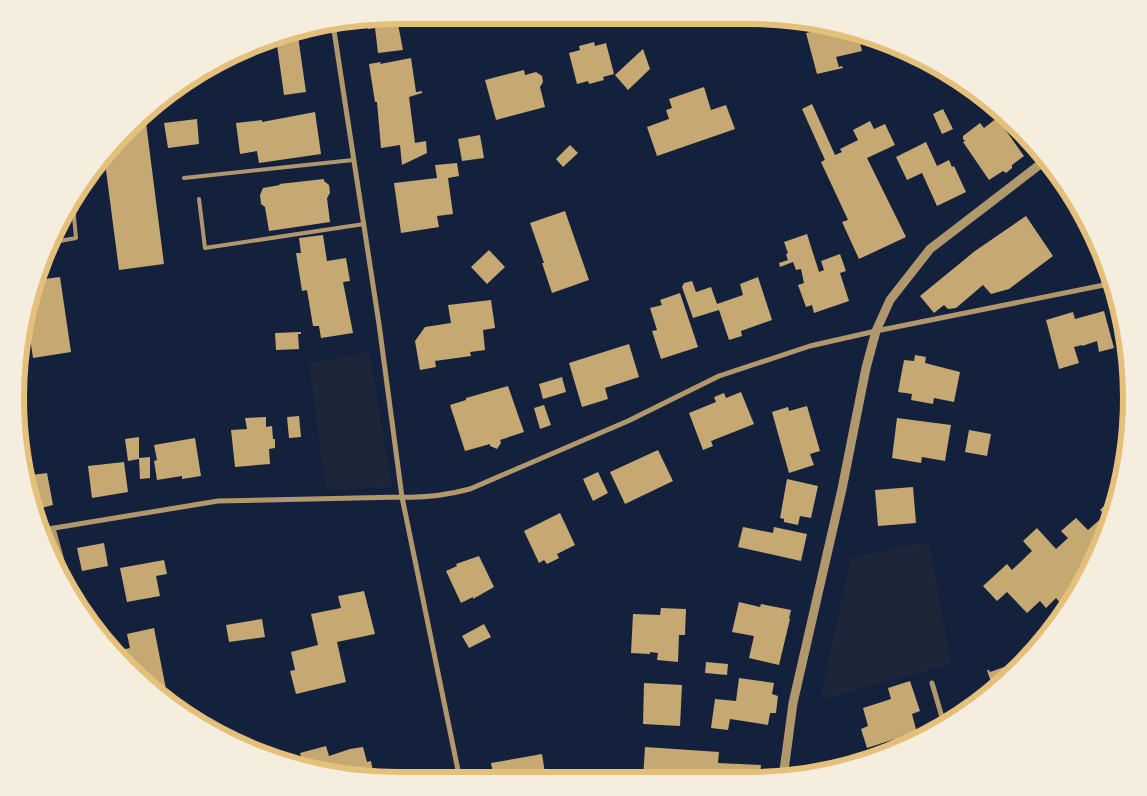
<svg xmlns="http://www.w3.org/2000/svg" width="1147" height="796" viewBox="0 0 1147 796" font-family="'Golos Text',sans-serif">
<style>
.green{fill:#1d2539}
.building{fill:#c6a872}
.lines{fill:none;stroke-linecap:round;stroke-linejoin:round}
.service{stroke:#b1986c;stroke-width:4}
.minor{stroke:#b1986c;stroke-width:5}
.tertiary{stroke:#b1986c;stroke-width:9}
.rim{fill:none;stroke:#e5c07b;stroke-width:6}
</style>
<rect width="100%" height="100%" fill="#14213d"/>
<!-- green -->
<path class="green" d="M369 352 392 487 326 490 309 363Z
M929 542 951 664 820 700 851 557Z"/>
<!-- building -->
<path class="building" d="M401 15 403 23 398 24 403 50 378 53 375 28 368 29 367 23 362 20Z
M830 25 858 35 862 51 836 57 839 67 842 66 843 68 817 74 806 33 831 27Z
M297 29 306 92 284 95 276 38Z
M594 42 595 46 606 43 614 74 603 77 604 80 589 84 588 81 577 84 569 53 580 50 579 46Z
M643 49 650 69 628 90 615 75Z
M411 58 416 92 422 91V93L409 97 415 143 426 141 427 153 402 165 400 145 381 148 377 102H375L369 64 381 62 380 64Z
M524 70 525 75 536 72 542 76 543 82 540 87 545 107 496 120 485 80Z
M704 87 711 110 726 105 735 129 657 156 647 127 669 119 666 110 672 108 669 99Z
M812 104 835 155 842 152 840 149 858 140 853 130 870 121 874 129 885 124 895 145 867 158 906 237 859 259 842 222 848 220 821 162 825 160 802 109Z
M943 109 953 129 942 134 933 114Z
M315 112 321 154 259 163 257 151 240 154 236 123 262 120V122Z
M145 115 164 264 119 270 104 155 110 146Z
M997 118 1024 156 1012 165V168L1006 173 1003 171 989 180 963 142 965 141 963 139V136L980 123 984 128Z
M197 119 199 144 168 148 164 123Z
M480 135 484 158 462 161 458 139Z
M926 142 937 166 949 160 952 167 954 166 966 192 937 206 922 173 907 180 896 157Z
M570 145 578 153 563 167 556 159Z
M457 163 459 176 448 178 453 214 437 216 439 227 401 233 394 183 437 178 435 165Z
M324 179V181L329 185 330 193 327 198 330 222 269 231 265 207 261 204 260 195 263 188 280 185 279 184Z
M565 211 589 280 552 293 542 263H544L530 223Z
M1026 216 1053 256 1009 289 991 294 983 285 956 308 948 309 944 305 934 313 920 296 975 251Z
M807 234 819 272 824 270 821 261 840 254 846 271 840 273 849 301 814 313 812 305 806 307 798 285 804 283 801 269 796 270 793 262 780 267 779 263 788 260 786 254 788 253 784 242Z
M323 235 327 261 346 258 350 281 343 282 353 333 321 338 319 326H313L307 290 302 291 296 253H301L299 238Z
M489 250 505 267 487 284 471 267Z
M60 277 71 352 33 358 27 317 37 280Z
M758 277 772 320 741 331 742 336 729 340 719 310 693 318 682 287 684 283 692 281 696 292 711 287 717 304 743 295 740 284Z
M680 293 698 347 661 359 652 331 657 330 650 308 662 305 660 300Z
M491 300 495 328 483 330 485 350 470 352 471 356 435 361 436 367 420 370 415 341 425 327 451 323 448 305Z
M1104 311 1114 348 1099 352 1097 341 1082 346V345L1074 347 1079 363 1059 369 1046 320 1073 312 1075 319Z
M301 332V334H298L299 349 276 350 275 333Z
M1125 332 1129 354 1124 356 1118 335Z
M629 344 639 377 605 388 608 399 582 407 569 363Z
M915 355 926 357 925 363 960 372 954 402 934 398 933 404 911 400 912 394 898 392 904 360 914 361Z
M562 377 566 392 543 399 539 384Z
M508 386 524 432 500 440 501 443 497 449 490 446V444L465 451 450 405 466 400V398Z
M741 392 754 424 711 441 713 446 703 450 689 413 716 402 714 397 724 393 726 398Z
M544 405 551 425 540 429 534 408Z
M807 406 820 451 810 454 814 465 789 473 772 412 788 407 789 411Z
M299 416 301 437 289 438 287 417Z
M266 417V427L272 426 273 439H275V448L269 449 270 464 235 467 231 430 247 429 245 418Z
M897 418 951 425 945 461 922 457 921 463 892 458Z
M969 430 991 434 987 456 965 452Z
M139 437V458L150 457V478L140 479 139 459 128 461 125 439Z
M195 438 201 476 182 479V476L157 480 154 461 157 460 154 445Z
M658 450 673 481 625 504 610 472Z
M124 462 128 492 92 498 88 466Z
M598 472 608 493 593 501 583 479Z
M47 473 53 505 37 509V507H34L24 476Z
M787 479 818 486 811 518 800 516 798 525 784 522V519L780 518Z
M913 487 916 523 878 526 875 490Z
M1115 495 1118 498 1093 567 1073 599 1069 596 1061 604 1056 598 1046 608 1040 601 1027 613 1007 592 997 601 983 586 1007 564 1012 570 1032 551 1023 541 1037 528 1056 549 1068 538 1061 531 1076 518 1088 530 1105 515 1100 510Z
M560 513 575 545 557 554 559 558 547 564 544 560 539 563 524 531Z
M743 527 773 533 774 527 807 534 801 561 738 547Z
M104 543 108 566 82 571 77 548Z
M479 556 494 587 473 599V597L461 603 446 571 457 566 456 564Z
M164 560 167 574 156 576 160 596 127 602 120 568Z
M364 591 375 634 337 642 346 682 296 694 290 671 295 670 291 652 318 645 311 614 341 608 338 596Z
M739 602 760 607 761 604 791 610 789 619H790L779 665 749 658 754 636 732 632Z
M661 608 686 609 685 635H679L678 662 657 660 658 653 650 652V654L631 653 633 614 660 615Z
M262 619 265 637 229 642 226 625Z
M484 624 491 637 469 648 462 636Z
M154 628 166 689 154 692 112 652 130 648 127 634Z
M1028 657 1002 686 994 691 987 670H989L990 672 1007 666V664Z
M706 662 728 664 727 675 705 673Z
M739 678 774 683 772 694 778 696 776 713H770L768 725 730 719 728 730 711 728 715 699 736 701Z
M910 681 920 711 912 714 919 741 898 748 895 739 867 748 861 729 868 726 863 708 891 699 888 688Z
M644 683 682 685 680 726 643 724Z
M326 746 329 756 350 749 363 747 367 762 371 761 374 776 371 777 372 780 304 769 300 753Z
M645 747 719 752 718 763 761 765 760 778 643 779Z
M542 754 546 779H494L491 763Z"/>
<g class="lines">
<!-- service -->
<path class="service" d="M184 178 353 160
M199 199 205 248 364 224
M49 243 76 238 73 206"/>
<!-- minor -->
<path class="minor" d="M333 24 379 324 402 497 460 780
M53 528 70 590
M42 530 218 501 402 497C426 498 447 495 470 489L628 421 719 376 810 346 876 331 1114 283
M932 683 944 724"/>
<!-- tertiary -->
<path class="tertiary" d="M783 778 793 703 842 489 866 368 876 331 890 300 930 249 1047 159"/>
</g>
<!-- crop -->
<path d="M0 0H1147V796H0ZM398 24H749A374 374 0 0 1 1123 398V398A374 374 0 0 1 749 772H398A374 374 0 0 1 24 398V398A374 374 0 0 1 398 24Z" fill="#f5edde" fill-rule="evenodd"/>
<path class="rim" d="M398 24H749A374 374 0 0 1 1123 398V398A374 374 0 0 1 749 772H398A374 374 0 0 1 24 398V398A374 374 0 0 1 398 24Z"/>
</svg>
